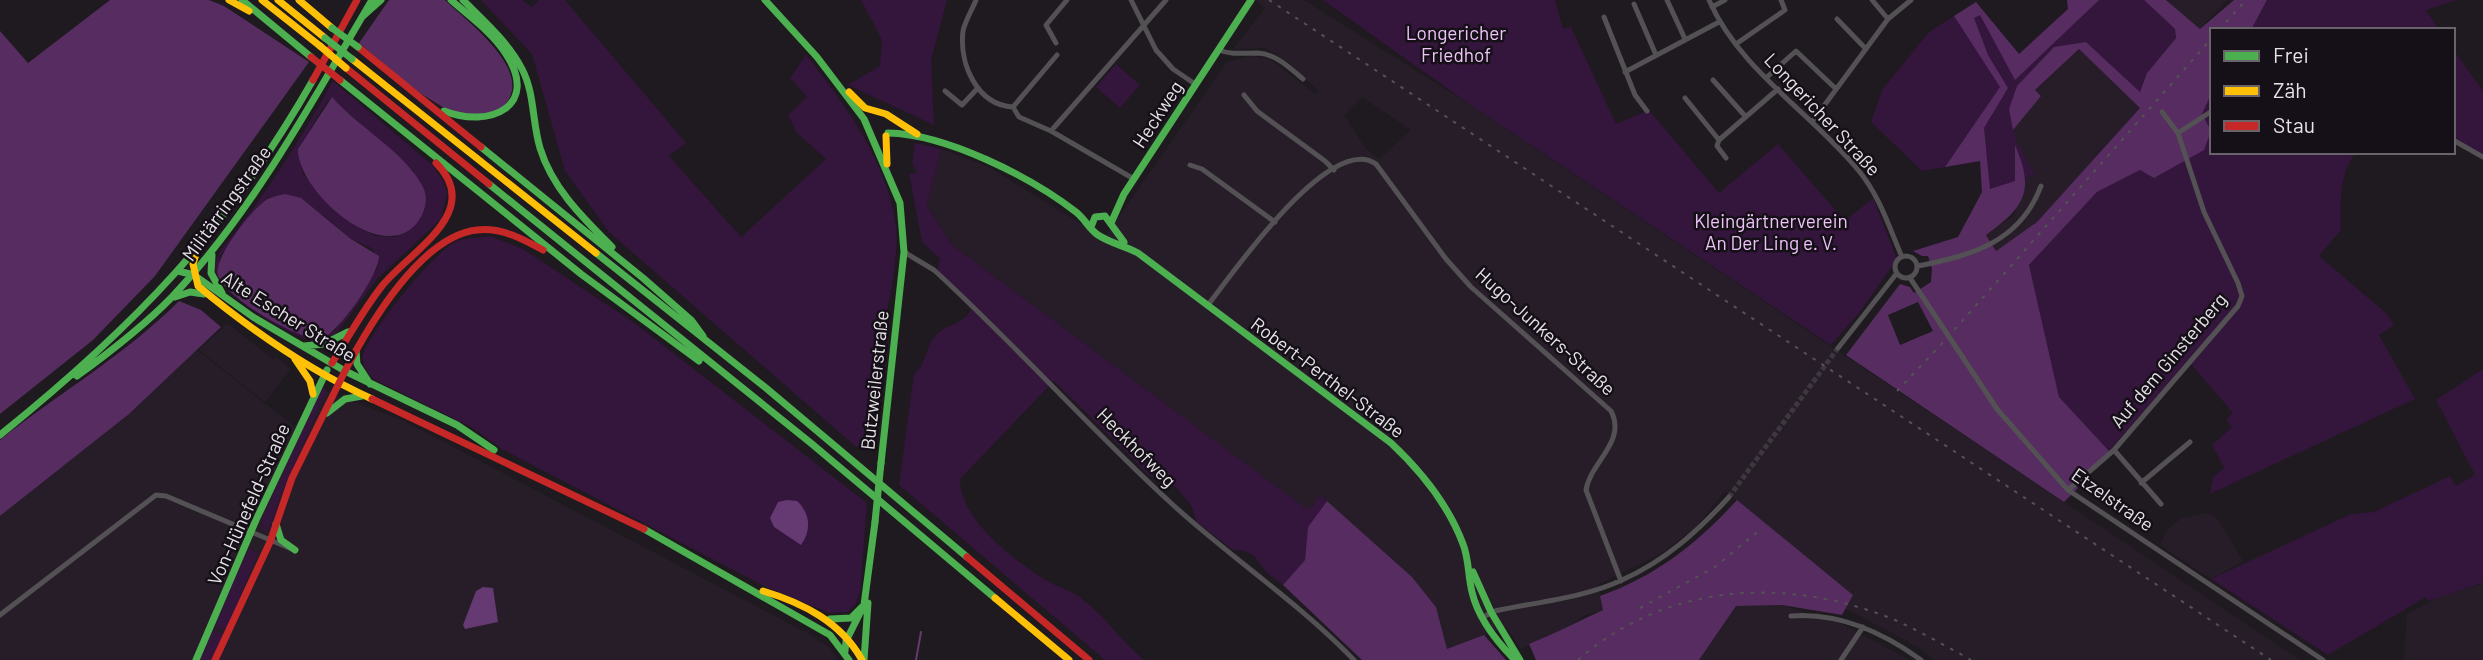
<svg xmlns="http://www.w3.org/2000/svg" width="2483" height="660" viewBox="0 0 2483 660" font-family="Barlow,sans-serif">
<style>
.built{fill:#261d28;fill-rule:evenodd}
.green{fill:#34153c;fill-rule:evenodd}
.forest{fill:#562c61;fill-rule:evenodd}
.water{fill:#653971}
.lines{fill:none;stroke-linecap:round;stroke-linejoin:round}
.stream{stroke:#653971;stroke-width:2}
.street-tunnel{stroke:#3c383d;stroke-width:5;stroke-dasharray:5 2.5;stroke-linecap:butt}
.street{stroke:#535154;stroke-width:5}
.fast{stroke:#4caf50;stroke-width:7}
.slow{stroke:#ffc107;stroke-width:7}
.jam{stroke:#c62828;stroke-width:7}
.rail{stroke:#555255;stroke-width:2;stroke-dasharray:3.5 7;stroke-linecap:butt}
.fast-bridge{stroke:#4caf50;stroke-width:7}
.slow-bridge{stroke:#ffc107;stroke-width:7}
.jam-bridge{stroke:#c62828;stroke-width:7}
.labels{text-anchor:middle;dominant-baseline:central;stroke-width:5;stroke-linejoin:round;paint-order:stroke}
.park-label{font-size:19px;fill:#edc3f8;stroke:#151017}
.street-label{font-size:19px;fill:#e6e2e7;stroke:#151017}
</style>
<rect width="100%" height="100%" fill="#1e1a1f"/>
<!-- built -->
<path class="built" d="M1255 0H1304L1472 106 2300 660H1934L1918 647 1845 608 1853 595 1725 491 1695 528 1662 553 1598 585 1603 610 1585 615 1563 631 1521 649 1506 627 1447 650 1436 607 1412 577 1321 495 1308 511 952 245 927 206 941 149 987 166 1104 238 1227 62 1250 56 1270 59 1315 94 1319 91 1286 61 1265 48 1233 49 1265 8ZM1362 97 1411 130 1379 159 1366 149 1344 115Z
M2166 0H2227L2200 29Z
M2079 49 2141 108 2037 222 1996 251 1986 235 2013 216 2021 200 2027 172 2010 133 2041 96 2035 91Z
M227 323 273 359 276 357 291 369 265 402 199 350Z
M197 350 294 426 324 390 404 421 811 635 830 648 837 660H0V516L129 414Z
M2208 513 2217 518 2243 561 2211 579 2160 545 2167 530 2181 518Z
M2483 584V660H2404L2407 614 2440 596Z
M1765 604 1782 605 1844 625 1910 660H1699L1736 606Z"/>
<!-- green -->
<path class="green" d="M481 0H522L532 7 539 0H565L686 143 669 156 741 237 826 159 797 133 788 115 807 97 790 78 806 55C845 104 889 164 896 228 900 274 877 344 872 392 869 411 873 431 873 450L855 446 609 232 565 171 532 54Z
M861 0H947L931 60 934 125 848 85 880 66 882 40Z
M1323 0H1555L1563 29 1571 27 1616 124 1649 110 1719 193 1778 144 1845 221 1873 198 1897 259 1859 313 1831 345 1472 106Z
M2067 0H2144L2175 29 2176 38 2147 73 2140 93 2086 43 2032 86 2012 123 2016 140 2035 175 1982 192 1980 161 1922 171 1871 122 1882 90 1929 32 1976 2 2019 54 2068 9Z
M2267 0H2457L2426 10 2439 30H2251Z
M2453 49 2483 91V155L2453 138Z
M1116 64 1140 85 1120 108 1096 87Z
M333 81 431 164 443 181 447 193 441 219 377 279 336 334 315 342C291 337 215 293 215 267 215 254 229 241 236 231 273 184 304 133 333 81ZM328 100 337 103 414 171 397 237 376 236 359 228 332 204 303 174 298 149ZM270 197 323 215 351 239 373 249 378 267 335 331 311 339 259 313 219 278 220 256 258 206Z
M2212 92V152H2356C2338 176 2341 201 2341 230L2319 256 2387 314 2394 325 2379 335 2415 399 2210 494 2213 477 2224 468 2212 445 2232 427 2226 419 2233 413 2188 361 2109 451 2059 397 2029 265 2097 192 2140 170 2201 115Z
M915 143 941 149 927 206 952 245 1308 510 1321 495 1327 501 1308 527 1305 560 1283 585 1266 572 1254 556 1245 551 1233 550 1197 522 1191 505 1176 487 1150 476 1054 381 960 479C961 521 1012 558 1044 579 1054 586 1068 589 1078 596 1103 613 1121 641 1144 660H1105L899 485 914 374C927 364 925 347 936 335 946 324 964 325 971 309L936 274 940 259 922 242 909 174 917 173 912 163Z
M490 236 523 249 633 322 867 503 860 592 855 605 847 612 829 613 762 585 502 449 473 428 373 379C367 372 361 364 363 354 371 330 434 251 457 241 467 237 480 238 490 236ZM778 506 801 544 773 527 775 508Z
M2483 369V583L2428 601 2426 597 2328 655 2211 579 2351 514 2374 512 2450 476 2456 486 2475 475 2436 400Z
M321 387 327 390 325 394 280 497 269 529 263 531 262 519Z
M248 549 258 553 226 631 213 625Z
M211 629 225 635 211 660H198Z"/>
<!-- forest -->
<path class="forest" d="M110 0H209L224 6 309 62 155 276 93 340 0 414V31L28 63Z
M389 0H445C467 22 536 71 504 106 497 113 479 118 469 117 433 110 387 66 359 43Z
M2067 0H2099L2015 80 1980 15 1974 18 1988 55 2008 88 1984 128 1990 189 2015 181V145C2035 191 2025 207 1986 235L1996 251 2037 222 2140 108 2079 49 2035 90 2041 96 2013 130 2009 109 2017 86 2054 47 2086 42 2140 92 2147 73 2176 38 2175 29 2144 0H2166L2200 29 2234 0H2267L2251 30H2212V92L2202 114 2211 131 2204 150 2154 178 2140 170 2097 192 2029 265 2059 397 2110 452 2076 485 2078 488 2064 502 1846 355 1900 284 1910 287 1914 293 1931 282 1932 269 1928 256H1922L1913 251 1958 237 1982 192 1980 161 1945 167 2000 87 1954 16 1976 2 2019 54 2068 9ZM1918 302 1933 331 1900 345 1888 315Z
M332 97C359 128 405 152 423 187 428 197 426 207 421 217 389 273 297 192 298 149Z
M285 194 301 198 351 239 379 256C379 275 339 333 321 339 298 340 225 298 218 275 213 259 248 215 261 204 268 197 276 196 285 194Z
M179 301 201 310 221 327 129 414 0 516V440C59 393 125 355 179 301Z
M1737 500 1853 595 1842 615 1782 605 1736 606 1699 660H1536L1529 644C1554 634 1579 621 1603 610L1600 596C1656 576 1698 543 1737 500Z
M1327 501 1412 577 1436 607 1447 649 1484 635 1506 660H1362L1283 585 1305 560 1308 527Z"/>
<!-- water -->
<path class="water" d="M787 500 797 501C810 513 812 530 801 545L774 527 770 518 778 502Z
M483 587 493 588 498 622 465 629 463 625 476 591Z"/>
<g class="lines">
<!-- stream -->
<path class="stream" d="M916 660 921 632"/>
<!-- street-tunnel -->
<path class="street-tunnel" d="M1729 497 1838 348"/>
<!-- street -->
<path class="street" d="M976 0C972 10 965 21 963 31 959 64 977 105 1013 107
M1131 0 1156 50 1173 69 1195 84
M1667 0 1685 39
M1709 0C1740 71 1812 113 1859 171 1880 197 1889 227 1902 257
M1872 0 1888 19
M1634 4 1656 55
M1712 7 1725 0
M1604 17 1635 95 1647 111
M1837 19 1865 48
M1056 43 1046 25 1067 0
M1736 44 1785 10 1781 0
M1218 50C1233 55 1242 53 1258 53 1276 54 1290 68 1303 79
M1625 72 1719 22
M1766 78 1796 51 1835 88
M1713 80 1746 117
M945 91 962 105 977 89
M1244 95 1257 111 1325 161 1334 170
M1685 98 1719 140 1778 89
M1013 107 1019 117 1051 131 1134 179
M1013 107 1057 55
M2162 112 2178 133
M1812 122 1888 19 1911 0
M1051 131 1166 0
M1719 140 1717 146 1726 158
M2453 140 2483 157
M1190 165 1202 169 1275 222
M904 252 934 270C1016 345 1090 429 1172 504 1231 558 1298 602 1354 660
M1895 267a11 11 0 1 1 22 0a11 11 0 1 1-22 0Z
M1918 266C1973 255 2020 242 2041 186
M1910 278 1997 409 2068 490 2323 660
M1208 305C1233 273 1330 132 1376 164L1446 259 1471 287 1611 411C1627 442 1591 461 1586 490L1621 581
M1838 348 1897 273
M2114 450 2161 504
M2141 483 2190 442
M2068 490 2114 450 2238 306 2242 296 2238 283 2204 212 2178 133 2212 111
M0 615 156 495 166 496 294 550
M1791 616C1838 612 1884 633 1921 660
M1483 617 1495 611C1536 602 1584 598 1622 580 1665 561 1698 531 1729 497
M1841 660 1863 627"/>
<!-- fast -->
<path class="fast" d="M242 0 311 57
M463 0C484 21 508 42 522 69 535 94 532 122 540 148 552 188 583 218 612 247
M765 0 817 57 864 119 900 203 904 252 881 463
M362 17 381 0
M340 80 581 274 699 361
M444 111C490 129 540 106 506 54 492 32 470 17 451 0
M888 133C946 134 1031 177 1076 212 1085 219 1089 229 1098 235 1110 243 1125 246 1138 253L1391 443C1422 472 1448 504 1463 544 1469 559 1468 576 1472 592 1478 618 1496 641 1515 660
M481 147 643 278 692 321 703 336
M489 184 812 444 995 598
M1111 223 1124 194 1251 0
M1091 227 1095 217 1105 216 1124 242
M596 253 766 388 967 557
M212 255 211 273 222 293
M178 271 194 275 253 317 345 371 457 425 494 450
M175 297 190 292 204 294
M304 346 324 344 348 332
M356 351 357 364 370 384
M77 376C110 352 143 327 172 297 254 210 311 103 372 0
M327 413 345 399 362 396
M0 435C135 326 227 231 313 80
M276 524 281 540 295 550
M644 529 830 635 849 660
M1473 572 1491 612 1520 660
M830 619 851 618 862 607
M845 651 846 641 864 605 875 522
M196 660 256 520 327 370
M864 660 868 603"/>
<!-- slow -->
<path class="slow" d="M229 0 249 11
M262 0 320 46
M278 0 325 38
M299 0 332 28
M352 59 596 253
M849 92 865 108 886 114 917 134
M886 136 887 164
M197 251 193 264 198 286C251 330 310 371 372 399
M295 359 310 381 313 394
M763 591C803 603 841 622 862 660
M995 598 1069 660"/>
<!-- jam -->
<path class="jam" d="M358 47 481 147
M346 68 489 184
M313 80 357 0
M332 363C348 338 363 310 382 286 410 251 485 212 436 163
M345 371C369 325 421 236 477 230 501 227 523 239 543 250
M372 399 644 529
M967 557 1089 660
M215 660 270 542 292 478 345 371"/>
<!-- rail -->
<path class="rail" d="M1269 0 2271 660
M2219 30 2246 0
M1897 391 1949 336 2212 38
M1640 608 1715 567 1762 528
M1578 660C1667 582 1788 576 1895 620 1921 632 1946 646 1971 660"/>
<!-- fast-bridge -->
<path class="fast-bridge" d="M332 28 358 47
M325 38 352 59
M875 522 881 463"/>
<!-- slow-bridge -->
<path class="slow-bridge" d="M320 46 346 68"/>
<!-- jam-bridge -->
<path class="jam-bridge" d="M311 57 340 80"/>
</g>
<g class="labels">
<!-- park labels -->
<g class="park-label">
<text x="1456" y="32">Longericher<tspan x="1456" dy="22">Friedhof</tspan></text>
<text x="1771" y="220">Kleingärtnerverein<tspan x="1771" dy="22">An Der Ling e. V.</tspan></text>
</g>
<!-- street labels -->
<g class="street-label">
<text transform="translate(1157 114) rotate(-57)">Heckweg</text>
<text transform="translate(1823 114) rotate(47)">Longericher Straße</text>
<text transform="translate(226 203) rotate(-54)">Militärringstraße</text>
<text transform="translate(289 316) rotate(32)">Alte Escher Straße</text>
<text transform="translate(1546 331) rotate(42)">Hugo-Junkers-Straße</text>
<text transform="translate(2168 360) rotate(-50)">Auf dem Ginsterberg</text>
<text transform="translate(1328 377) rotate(37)">Robert-Perthel-Straße</text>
<text transform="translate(874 380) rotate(-84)">Butzweilerstraße</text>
<text transform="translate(1137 447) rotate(45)">Heckhofweg</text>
<text transform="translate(2113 499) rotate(35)">Etzelstraße</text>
<text transform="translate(248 504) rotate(-66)">Von-Hünefeld-Straße</text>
</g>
</g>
<!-- legend -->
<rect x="2210" y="28" width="245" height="126" fill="#151017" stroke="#69646a" stroke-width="2"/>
<rect x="2224" y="51" width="35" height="10" fill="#4caf50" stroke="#69646a" stroke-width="2"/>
<text x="2273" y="63" font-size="21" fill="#e6e2e7">Frei</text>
<rect x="2224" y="86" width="35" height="10" fill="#ffc107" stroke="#69646a" stroke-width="2"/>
<text x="2273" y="98" font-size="21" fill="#e6e2e7">Zäh</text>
<rect x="2224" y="121" width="35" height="10" fill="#c62828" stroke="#69646a" stroke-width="2"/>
<text x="2273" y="133" font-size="21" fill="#e6e2e7">Stau</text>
</svg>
